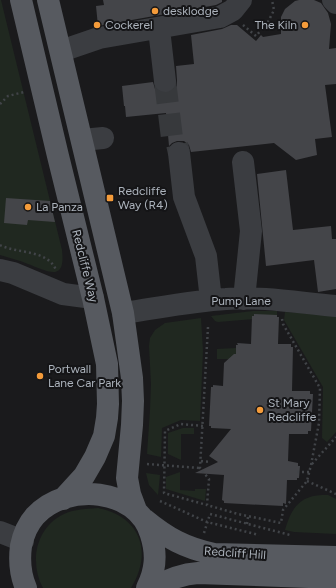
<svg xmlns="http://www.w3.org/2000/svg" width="336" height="588" viewBox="0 0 336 588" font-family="Figtree,sans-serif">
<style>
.green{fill:#202820}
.building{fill:#444549}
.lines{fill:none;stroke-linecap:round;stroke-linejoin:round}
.minor-tunnel{stroke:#37393c;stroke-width:22;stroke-dasharray:22 11;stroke-linecap:butt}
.path{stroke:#414448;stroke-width:2.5;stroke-dasharray:2 3;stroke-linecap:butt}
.minor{stroke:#3b3d41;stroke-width:22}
.major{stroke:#575a60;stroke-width:22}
.poi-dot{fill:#f49b3a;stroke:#151517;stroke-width:1.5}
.labels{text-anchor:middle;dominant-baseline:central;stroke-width:4;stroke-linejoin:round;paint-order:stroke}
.poi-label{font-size:12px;fill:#acb3bc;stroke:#151517;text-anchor:start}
.street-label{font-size:12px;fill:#acb3bc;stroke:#151517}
</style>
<rect width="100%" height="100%" fill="#1a1a1c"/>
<!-- green -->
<path class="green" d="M0 0H1L62 250C66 283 47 271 28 264 19 260 9 258 0 255Z
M253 311H277V315H275V317L256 316V314H254V316H252L254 319 218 322 215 321 211 316Z
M285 312 336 315V432L327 442 322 438 323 387 284 320Z
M201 318 203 351 200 421 181 420 162 428 161 457 147 454 150 410 151 384 149 346 150 338 155 330 165 323Z
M237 348V354H235L232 359H217V349Z
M183 428H194V434H181V460L168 454V433Z
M180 472V490L195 491V489H206L205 501 166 489V477Z
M146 473 160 475 158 495 149 485Z
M322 495H328L336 499V534L294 532 285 530C291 509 299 496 322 495Z
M98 508C141 517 153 552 131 588H43C29 562 36 527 64 514 75 509 87 509 98 508Z"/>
<!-- building -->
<path class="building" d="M103 0H222V2L216 5 98 26 96 6 104 5Z
M299 0H314L321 3 328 13 331 24 329 49 336 48V84L325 85 332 137 315 139 317 155 296 160 274 143 191 152 189 145 184 141H177L172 143 169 146 166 113 126 117 125 106H124L122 86 153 82 155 89 160 93H167L173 91 177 86V80L176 66 194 64 191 35 222 29 231 25H237L256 41 261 35 263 37 281 34V17L285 9 295 1Z
M286 170 293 230 331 226 332 239H336V289L318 292 314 260 266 266 257 174Z
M6 198 50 201 55 222 28 220 27 225 4 223Z
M254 314 277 315V317H279L278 344H291V347H293L292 391H310V394H313L311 431H308V434H289L288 461 298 463V466H300L299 478H297V480H287L286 504 283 503V506L224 503V501L222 500 224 475 195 473 218 462 209 456 231 429 211 428V426H209L211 387H213V385L223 386 224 363 234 354H236V345H238L237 343 251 344 252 316H254Z"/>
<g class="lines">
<!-- minor-tunnel -->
<path class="minor-tunnel" d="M165 81 172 138 177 144 179 153"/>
<!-- path -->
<path class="path" d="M243 25 256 36 268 22 274 10 272 0
M0 104 8 96 24 92
M149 193 166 191
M0 245C17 254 47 249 56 270
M208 327 200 468 209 479 207 505 238 514 281 523 283 510 307 481 311 465 319 423 320 388 283 324 282 319
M203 426 181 424 165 431 164 493 207 505
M201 461 211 462
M147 464 200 468
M312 464 336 437
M297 472H309
M307 481 336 494
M160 501 207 522 259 535
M247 524 248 517
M204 533 210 514 290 535"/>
<!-- minor -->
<path class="minor" d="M333 0 336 3
M159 29 165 81
M61 51 99 38 220 17 233 10 241 0
M82 140 103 138
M179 153 184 197 206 256 211 300
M243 162 251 231 244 299
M0 270 13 273 63 294 93 298
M123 313C158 308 192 301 226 299 262 296 300 303 336 306
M0 532 23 541"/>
<!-- major -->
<path class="major" d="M21 0 58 156 93 298 107 364 108 404 107 418 104 436 95 457 84 476 63 499
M48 0 123 313 132 378 133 401 132 425 127 478 130 494 136 510
M144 519C167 538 185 548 214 554L336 557
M26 588C20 574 19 561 21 546 23 536 28 524 35 516 66 482 137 487 151 535 157 554 156 570 147 588
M153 588C167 580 182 574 198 573L336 578"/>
</g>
<!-- markers -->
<g class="poi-dot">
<circle cx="155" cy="11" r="4"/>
<circle cx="97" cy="25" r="4"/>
<circle cx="305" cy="25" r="4"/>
<rect x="106" y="194" width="8" height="8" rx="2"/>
<circle cx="28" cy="207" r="4"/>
<circle cx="40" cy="376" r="4"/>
<circle cx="260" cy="410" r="4"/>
</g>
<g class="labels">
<!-- poi labels -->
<g class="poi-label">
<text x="163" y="11">desklodge</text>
<text x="105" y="25">Cockerel</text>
<text x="297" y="25" text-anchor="end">The Kiln</text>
<text x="118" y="191">Redcliffe<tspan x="118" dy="14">Way (R4)</tspan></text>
<text x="36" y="207">La Panza</text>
<text x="48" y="369">Portwall<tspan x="48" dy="14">Lane Car Park</tspan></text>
<text x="268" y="403">St Mary<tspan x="268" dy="14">Redcliffe</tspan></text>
</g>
<!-- street labels -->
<g class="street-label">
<text transform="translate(85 266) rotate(76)">Redcliffe Way</text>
<text x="241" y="301">Pump Lane</text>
<text transform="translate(235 553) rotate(4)">Redcliff Hill</text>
</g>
</g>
</svg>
